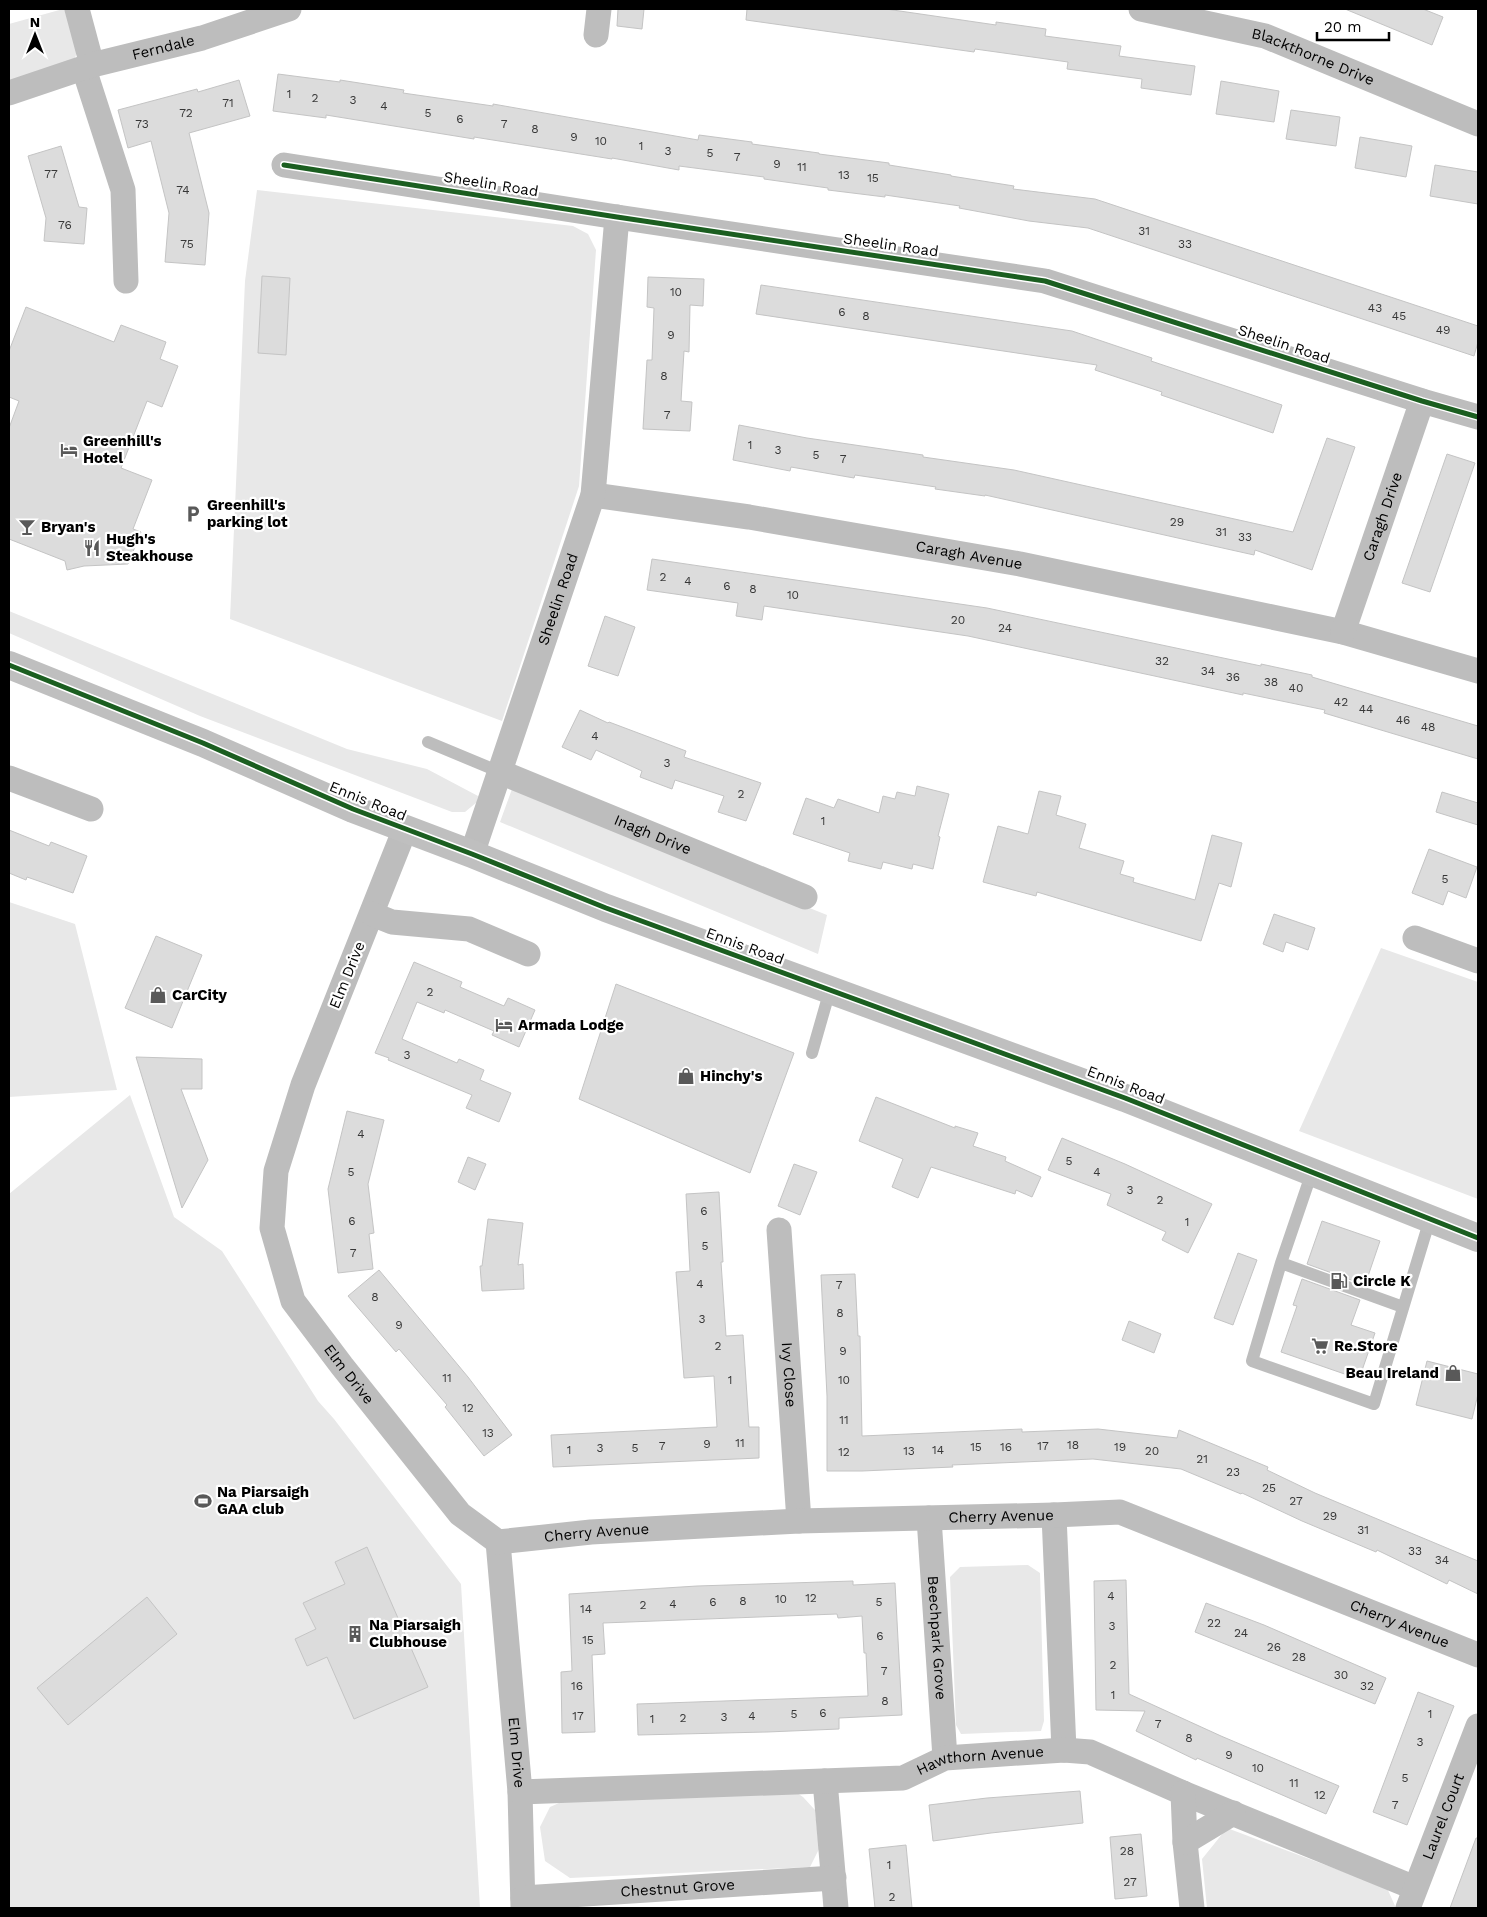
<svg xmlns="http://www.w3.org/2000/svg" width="1487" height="1917" viewBox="0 0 1487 1917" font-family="'Work Sans',sans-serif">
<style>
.green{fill:#e8e8e8}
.building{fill:#dcdcdc;stroke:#c4c4c4}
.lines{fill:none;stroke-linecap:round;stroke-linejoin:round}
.service{stroke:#bdbdbd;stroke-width:12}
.minor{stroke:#bdbdbd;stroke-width:25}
.secondary{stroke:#bfbfbf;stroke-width:28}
.cycleway-casing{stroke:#fff;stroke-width:8}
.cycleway{stroke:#1b5e20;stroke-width:5}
.labels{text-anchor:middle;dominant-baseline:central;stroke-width:4.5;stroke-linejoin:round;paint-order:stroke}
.number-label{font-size:12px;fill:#373737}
.street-label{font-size:15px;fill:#000;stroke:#fff}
.poi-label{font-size:15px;font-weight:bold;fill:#000;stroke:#fff;text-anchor:start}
</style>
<rect width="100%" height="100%" fill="#fff"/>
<!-- green -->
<path class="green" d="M63 9H66L80 43 74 61 9 84V24Z
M257 190 573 226 588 234 596 250 579 486 502 721 230 619 245 281Z
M9 611 347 749 427 769 478 796 477 802 465 812H452L200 716 9 633Z
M512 789 827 915 818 954 500 822Z
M9 902 75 924 117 1090 9 1097Z
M1381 948 1478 982V1199L1299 1131Z
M130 1095 174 1217 222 1251 318 1401 334 1419 461 1584 480 1908H9V1194Z
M1028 1565 1040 1573 1044 1721 1041 1731 961 1734 956 1725 950 1577 960 1567Z
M790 1788 803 1797 815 1810 819 1849 810 1867 570 1878 545 1861 540 1827 550 1807 568 1799Z
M1227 1828 1387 1888 1396 1908H1207L1202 1859Z"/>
<!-- building -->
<path class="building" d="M618 9H644L642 29 617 26Z
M747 9H886L996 25V22L1046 29 1045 36 1121 46 1119 56 1195 66 1191 95 1141 88 1142 79 1067 69 1068 62 975 49 974 52 746 20Z
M1345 9H1423L1443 17 1432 45Z
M278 74 340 82V80L404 90 403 93 493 106V104L698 140 699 135 752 142V144L819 153V154L889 163V165L951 175V176L1014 186 1013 189 1095 199 1478 326V342L1474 356 1088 228 1029 221 959 208 960 206 885 195V197L828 190V188L764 179V177L679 166V170L612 158V159L474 137V139L326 115V118L273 111Z
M239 80 250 116 189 133 209 213 205 265 165 262 169 213 151 141 128 148 118 110 197 89 198 92Z
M1221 81 1279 91 1274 122 1216 114Z
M1291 110 1340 117 1336 146 1286 139Z
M1360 137 1412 146 1406 177 1355 168Z
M61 146 79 207 87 208 84 244 44 241 46 218 28 156Z
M1435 165 1478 172V204L1430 196Z
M262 276 290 278 286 355 258 353Z
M648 277 704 279 703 306 690 305 689 352 684 351 681 401 692 402 690 431 643 429 647 360H652L654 308 647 307Z
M761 285 1072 331 1152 358 1151 361 1282 405 1273 433 1161 395 1162 392 1095 370 1097 365 756 314Z
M26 307 114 342 121 325 166 342 160 359 178 366 162 407 147 401 121 468 152 480 133 529 141 532 128 564 84 566 67 570 65 561 9 539V428L19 401 9 397V351Z
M739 425 807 438 923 455V457L1014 470 1293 532 1327 438 1355 447 1312 570 1255 550 1254 555 985 495V496L935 489 936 487 855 475 854 478 791 467 790 471 733 460Z
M1447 454 1475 463 1430 592 1402 583Z
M652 559 987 608 1261 666V664L1312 675V677L1478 726V759L1324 713 1325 710 1243 693V695L968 636 764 606 762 620 736 616 738 603 647 590Z
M605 616 635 627 618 676 588 666Z
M580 710 608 723 609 722 686 751 684 757 761 783 746 821 718 812 724 796 675 780 672 789 640 777 642 771 596 750 591 760 562 747Z
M917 786 949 794 938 836 940 837 933 869 913 864 912 869 883 862 881 869 848 861 850 853 793 834 806 798 834 808 838 799 879 813 883 796 895 799 897 792 915 796Z
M1039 791 1061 796 1056 815 1086 824 1079 848 1124 861 1120 874 1134 878 1133 882 1195 900 1212 835 1242 843 1231 887 1219 883 1201 941 1037 892 1036 896 983 882 998 826 1028 834Z
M1442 792 1478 803V825L1436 812Z
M9 830 49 846 51 842 87 856 73 893 27 877 26 880 9 873Z
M1429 849 1477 867 1466 898 1448 891 1443 905 1412 893Z
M1274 914 1315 928 1308 950 1286 942 1283 952 1263 944Z
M156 936 202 955 172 1028 125 1008Z
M414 962 462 982 460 987 504 1006 508 998 535 1010 519 1047 492 1035 494 1031 445 1010 444 1013 417 1002 402 1039 457 1063 459 1059 484 1070 480 1080 511 1093 499 1122 466 1108 472 1095 388 1060 389 1058 375 1053Z
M616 984 794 1053 750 1173 579 1099Z
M136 1057 202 1059V1089H181L208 1160 182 1208Z
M876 1097 955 1128V1126L978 1133 973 1146 1006 1157 1005 1161 1041 1177 1032 1197 1016 1190 1015 1194 931 1167 918 1198 892 1187 903 1159 859 1141Z
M347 1111 384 1120 368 1184 374 1233 369 1234 373 1269 338 1273 328 1189Z
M1062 1138 1125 1164 1212 1204 1188 1253 1162 1240 1166 1232 1107 1205 1111 1194 1048 1170Z
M468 1157 486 1164 475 1190 458 1182Z
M794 1164 817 1172 800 1215 778 1206Z
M719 1192 723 1262H721L726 1336 743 1335 749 1427H759V1458L553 1467 551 1435 717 1427 714 1376 684 1378 676 1272 690 1271 686 1194Z
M488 1219 523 1223 518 1265 523 1264 524 1289 482 1291 480 1266H482Z
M1322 1221 1380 1241 1365 1285 1307 1264Z
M1238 1253 1257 1260 1233 1325 1214 1318Z
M379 1270 468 1377 512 1435 484 1456 445 1407 447 1405 399 1349 396 1352 348 1296Z
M855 1274 858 1336H860L862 1436 1022 1429V1432L1098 1429 1177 1438 1179 1430 1268 1467 1267 1470 1315 1493 1478 1561V1594L1449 1580 1447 1584 1377 1550 1376 1552 1302 1521 1242 1493 1241 1494 1181 1469 1093 1459 952 1465 953 1467 862 1471H827V1396L821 1275Z
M1302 1279 1360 1300 1351 1325 1375 1333 1359 1379 1281 1352 1297 1306 1293 1305Z
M1129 1321 1161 1334 1154 1353 1122 1340Z
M1427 1361 1478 1374V1394L1472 1419 1416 1405Z
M367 1547 428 1687 354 1719 327 1657 307 1666 295 1639 316 1629 303 1603 345 1584 335 1562Z
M1126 1580 1129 1694 1221 1736 1339 1786 1326 1814 1197 1758 1196 1760 1136 1731 1145 1711 1096 1710 1094 1581Z
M853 1581V1585L895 1583 902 1715 839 1718V1729L767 1732 638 1735 637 1704 868 1696 866 1653H864L862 1616 838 1618 837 1614 603 1623 605 1654 592 1655 595 1732 562 1733 561 1672 572 1671 569 1594 697 1586Z
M147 1597 177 1634 68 1725 37 1688Z
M1206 1603 1264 1625 1386 1678 1375 1704 1195 1632Z
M1418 1692 1454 1706 1407 1825 1373 1812Z
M1080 1791 1083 1823 991 1833 933 1841 929 1805 987 1798Z
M1141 1834 1147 1896 1115 1899 1110 1837Z
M1476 1838H1478V1908H1450Z
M906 1845 912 1908H875L869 1849Z"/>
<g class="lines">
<!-- service -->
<path class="service" d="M428 742 500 772
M812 1053 830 990
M1312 1172 1281 1263 1252 1361 1374 1404 1430 1219
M1281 1263 1403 1307"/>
<!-- minor -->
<g class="minor">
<path d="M77 9 92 65"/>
<path id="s1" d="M1141 9 1265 36 1478 124"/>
<path d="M596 35 599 9"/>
<path d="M84 69 123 190 126 281"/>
<path id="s2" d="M9 93 92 65 202 38 289 9"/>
<path d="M284 165 617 217 1045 281 1422 401 1478 417"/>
<path id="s3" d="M593 495 749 517 1020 564 1343 632 1478 671"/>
<path id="s4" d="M1343 632 1422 401"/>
<path id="s5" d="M500 772 805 897"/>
<path d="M9 778 91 809"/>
<path id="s6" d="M405 829 303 1085 276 1171 272 1228 293 1301 342 1366 460 1514 498 1542 520 1792 523 1908"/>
<path id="s7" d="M472 854 593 495 617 217"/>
<path d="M372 914 392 922 469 929 528 954"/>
<path d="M1415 938 1478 961"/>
<path id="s8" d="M779 1230 799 1521"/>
<path d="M1054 1515 1064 1750"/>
<path id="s9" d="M929 1518 945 1758"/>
<path id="s10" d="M498 1542 591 1532 799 1521 1054 1515 1120 1512 1478 1655"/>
<path d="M825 1781 836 1908"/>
<path id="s11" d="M520 1792 903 1778 945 1758 1064 1750 1090 1752 1183 1793 1415 1888"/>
<path d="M1183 1793 1185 1842 1192 1908"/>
<path d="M1185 1842 1233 1813"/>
<path id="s12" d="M523 1898 834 1878"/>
<path id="s13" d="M1408 1908 1478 1726"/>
</g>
<!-- secondary -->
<path class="secondary" d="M9 665 203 743 353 809 472 854 606 908 1125 1098 1478 1238"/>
<!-- cycleway casing -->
<g class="cycleway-casing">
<path id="cycleway" d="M284 165 617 217 1045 281 1422 401 1478 417
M9 665 203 743 353 809 472 854 606 908 1125 1098 1478 1238"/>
</g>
<!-- cycleway -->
<use href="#cycleway" class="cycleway"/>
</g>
<!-- icons -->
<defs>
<g id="hotel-bare" transform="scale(1.35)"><path d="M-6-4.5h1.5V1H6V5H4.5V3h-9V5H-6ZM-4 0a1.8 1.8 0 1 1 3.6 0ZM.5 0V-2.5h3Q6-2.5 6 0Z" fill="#595959" stroke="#fff" stroke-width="2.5" paint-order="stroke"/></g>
<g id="parking-bare" transform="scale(1.35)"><path d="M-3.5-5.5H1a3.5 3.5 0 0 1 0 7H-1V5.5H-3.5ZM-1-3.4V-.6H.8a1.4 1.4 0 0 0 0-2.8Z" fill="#595959" stroke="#fff" stroke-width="2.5" paint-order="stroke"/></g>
<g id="bar-bare" transform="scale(1.35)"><path d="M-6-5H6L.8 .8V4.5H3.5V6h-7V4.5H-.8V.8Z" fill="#595959" stroke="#fff" stroke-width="2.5" paint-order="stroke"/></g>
<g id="restaurant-bare" transform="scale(1.35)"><path d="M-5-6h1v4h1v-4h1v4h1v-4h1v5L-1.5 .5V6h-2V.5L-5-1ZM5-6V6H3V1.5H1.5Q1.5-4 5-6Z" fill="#595959" stroke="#fff" stroke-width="2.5" paint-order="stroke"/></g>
<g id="shop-bare" transform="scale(1.35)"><path d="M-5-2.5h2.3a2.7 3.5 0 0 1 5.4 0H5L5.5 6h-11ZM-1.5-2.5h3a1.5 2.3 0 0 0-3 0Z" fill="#595959" stroke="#fff" stroke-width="2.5" paint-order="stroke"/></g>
<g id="fuel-bare" transform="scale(1.35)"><path d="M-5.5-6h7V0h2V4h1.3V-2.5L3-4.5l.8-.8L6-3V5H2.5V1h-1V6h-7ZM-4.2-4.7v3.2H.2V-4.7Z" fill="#595959" stroke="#fff" stroke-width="2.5" paint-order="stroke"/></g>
<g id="supermarket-bare" transform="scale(1.35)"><path d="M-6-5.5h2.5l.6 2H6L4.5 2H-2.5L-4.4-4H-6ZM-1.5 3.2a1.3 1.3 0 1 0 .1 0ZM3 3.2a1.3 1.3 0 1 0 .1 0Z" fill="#595959" stroke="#fff" stroke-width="2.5" paint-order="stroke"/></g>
<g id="stadium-bare" transform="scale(1.35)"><path d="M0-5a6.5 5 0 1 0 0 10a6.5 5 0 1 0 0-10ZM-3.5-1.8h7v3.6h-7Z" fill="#595959" stroke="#fff" stroke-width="2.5" paint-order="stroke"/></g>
<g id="building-bare" transform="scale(1.35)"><path d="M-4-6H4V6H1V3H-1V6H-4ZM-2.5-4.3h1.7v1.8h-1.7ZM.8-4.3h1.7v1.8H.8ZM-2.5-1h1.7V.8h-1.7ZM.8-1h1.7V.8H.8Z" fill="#595959" stroke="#fff" stroke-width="2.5" paint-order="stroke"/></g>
</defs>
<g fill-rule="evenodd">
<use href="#hotel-bare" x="69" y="450"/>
<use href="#parking-bare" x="193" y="514"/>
<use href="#bar-bare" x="27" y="527"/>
<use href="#restaurant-bare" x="92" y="548"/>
<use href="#shop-bare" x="158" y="995"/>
<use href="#hotel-bare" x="504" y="1025"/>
<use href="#shop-bare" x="686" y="1076"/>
<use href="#fuel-bare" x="1339" y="1281"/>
<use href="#supermarket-bare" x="1320" y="1346"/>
<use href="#shop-bare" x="1453" y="1373"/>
<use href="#stadium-bare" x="203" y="1501"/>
<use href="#building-bare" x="355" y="1634"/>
</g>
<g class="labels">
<!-- number labels -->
<g class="number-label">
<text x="289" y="94">1</text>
<text x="315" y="98">2</text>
<text x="353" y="100">3</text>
<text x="228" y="103">71</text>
<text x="384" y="106">4</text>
<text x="186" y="113">72</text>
<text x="428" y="113">5</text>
<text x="460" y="119">6</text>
<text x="142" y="124">73</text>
<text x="504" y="124">7</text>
<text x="535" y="129">8</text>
<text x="574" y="137">9</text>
<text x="601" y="141">10</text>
<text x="641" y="146">1</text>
<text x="668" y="151">3</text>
<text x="710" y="153">5</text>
<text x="737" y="157">7</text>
<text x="777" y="164">9</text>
<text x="802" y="167">11</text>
<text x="51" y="174">77</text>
<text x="844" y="175">13</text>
<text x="873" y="178">15</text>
<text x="183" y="190">74</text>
<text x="65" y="225">76</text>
<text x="1144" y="231">31</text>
<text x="187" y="244">75</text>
<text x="1185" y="244">33</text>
<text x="676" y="292">10</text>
<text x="1375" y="308">43</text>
<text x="842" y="312">6</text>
<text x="866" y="316">8</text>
<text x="1399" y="316">45</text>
<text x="1443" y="330">49</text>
<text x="671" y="335">9</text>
<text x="664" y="376">8</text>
<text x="667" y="415">7</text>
<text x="750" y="445">1</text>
<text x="778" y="450">3</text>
<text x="816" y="455">5</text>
<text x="843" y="459">7</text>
<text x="1177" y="522">29</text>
<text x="1221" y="532">31</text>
<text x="1245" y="537">33</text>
<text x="663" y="577">2</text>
<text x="688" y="581">4</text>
<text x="727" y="586">6</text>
<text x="753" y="589">8</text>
<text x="793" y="595">10</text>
<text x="958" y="620">20</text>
<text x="1005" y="628">24</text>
<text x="1162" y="661">32</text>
<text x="1208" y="671">34</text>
<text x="1233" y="677">36</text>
<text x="1271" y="682">38</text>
<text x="1296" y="688">40</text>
<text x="1341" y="702">42</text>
<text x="1366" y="709">44</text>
<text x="1403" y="720">46</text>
<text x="1428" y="727">48</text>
<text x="595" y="736">4</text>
<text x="667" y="763">3</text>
<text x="741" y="794">2</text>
<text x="823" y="821">1</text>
<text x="1445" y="879">5</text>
<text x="430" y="992">2</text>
<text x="407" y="1055">3</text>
<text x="361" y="1134">4</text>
<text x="1069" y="1161">5</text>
<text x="351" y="1172">5</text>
<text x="1097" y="1172">4</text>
<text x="1130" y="1190">3</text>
<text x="1160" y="1200">2</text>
<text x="704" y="1211">6</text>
<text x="352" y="1221">6</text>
<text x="1187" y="1222">1</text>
<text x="705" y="1246">5</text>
<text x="353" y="1253">7</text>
<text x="700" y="1284">4</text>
<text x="839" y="1285">7</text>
<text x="375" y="1297">8</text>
<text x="840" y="1313">8</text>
<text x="702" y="1319">3</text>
<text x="399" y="1325">9</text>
<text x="718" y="1346">2</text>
<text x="843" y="1351">9</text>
<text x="447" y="1378">11</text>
<text x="730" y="1380">1</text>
<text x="844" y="1380">10</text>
<text x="468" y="1408">12</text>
<text x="844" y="1420">11</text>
<text x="488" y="1433">13</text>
<text x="740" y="1443">11</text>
<text x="707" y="1444">9</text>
<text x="1073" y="1445">18</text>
<text x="662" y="1446">7</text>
<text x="1043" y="1446">17</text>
<text x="976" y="1447">15</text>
<text x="1006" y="1447">16</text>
<text x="1120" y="1447">19</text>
<text x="600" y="1448">3</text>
<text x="635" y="1448">5</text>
<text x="569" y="1450">1</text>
<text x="938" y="1450">14</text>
<text x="909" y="1451">13</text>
<text x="1152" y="1451">20</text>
<text x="844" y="1452">12</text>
<text x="1202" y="1459">21</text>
<text x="1233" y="1472">23</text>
<text x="1269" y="1488">25</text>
<text x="1296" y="1501">27</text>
<text x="1330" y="1516">29</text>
<text x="1363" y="1530">31</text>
<text x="1415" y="1551">33</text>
<text x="1442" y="1560">34</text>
<text x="1111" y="1596">4</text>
<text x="811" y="1598">12</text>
<text x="781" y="1599">10</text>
<text x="743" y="1601">8</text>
<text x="713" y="1602">6</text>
<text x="879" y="1602">5</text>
<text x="673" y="1604">4</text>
<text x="643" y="1605">2</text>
<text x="586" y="1609">14</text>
<text x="1214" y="1623">22</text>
<text x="1112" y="1626">3</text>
<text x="1241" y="1633">24</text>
<text x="880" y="1636">6</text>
<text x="588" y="1640">15</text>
<text x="1274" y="1647">26</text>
<text x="1299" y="1657">28</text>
<text x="1113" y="1665">2</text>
<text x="884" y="1671">7</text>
<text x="1341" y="1675">30</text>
<text x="577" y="1686">16</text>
<text x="1367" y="1686">32</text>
<text x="1113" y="1695">1</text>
<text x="885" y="1701">8</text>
<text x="823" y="1713">6</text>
<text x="794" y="1714">5</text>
<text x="1430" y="1714">1</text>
<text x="578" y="1716">17</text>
<text x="752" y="1716">4</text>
<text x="724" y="1717">3</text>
<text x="683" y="1718">2</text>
<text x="652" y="1719">1</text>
<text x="1158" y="1724">7</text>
<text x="1189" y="1738">8</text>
<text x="1420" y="1742">3</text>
<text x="1229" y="1755">9</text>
<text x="1258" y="1768">10</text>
<text x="1405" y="1778">5</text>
<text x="1294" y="1783">11</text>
<text x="1320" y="1795">12</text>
<text x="1395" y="1805">7</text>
<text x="1127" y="1851">28</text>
<text x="889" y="1865">1</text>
<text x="1130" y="1882">27</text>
<text x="892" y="1897">2</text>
</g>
<!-- street labels -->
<g class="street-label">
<text stroke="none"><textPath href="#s2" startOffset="161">Ferndale</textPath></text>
<text stroke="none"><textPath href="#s1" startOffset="179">Blackthorne Drive</textPath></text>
<text transform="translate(491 184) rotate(9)">Sheelin Road</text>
<text transform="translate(891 245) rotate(8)">Sheelin Road</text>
<text transform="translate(1284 344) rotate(18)">Sheelin Road</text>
<text stroke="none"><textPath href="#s4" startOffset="122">Caragh Drive</textPath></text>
<text stroke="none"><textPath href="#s3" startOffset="381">Caragh Avenue</textPath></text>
<text stroke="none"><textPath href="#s7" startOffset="269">Sheelin Road</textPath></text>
<text transform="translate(368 801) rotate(22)">Ennis Road</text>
<text stroke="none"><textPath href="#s5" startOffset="165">Inagh Drive</textPath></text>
<text transform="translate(745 946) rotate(20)">Ennis Road</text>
<text transform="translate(347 975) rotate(-68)">Elm Drive</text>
<text transform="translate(1126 1085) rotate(21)">Ennis Road</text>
<text stroke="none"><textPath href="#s6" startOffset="591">Elm Drive</textPath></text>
<text stroke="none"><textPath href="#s8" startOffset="145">Ivy Close</textPath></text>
<text stroke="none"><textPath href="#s10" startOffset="504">Cherry Avenue</textPath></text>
<text stroke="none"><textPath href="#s10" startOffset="99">Cherry Avenue</textPath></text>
<text stroke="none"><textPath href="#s10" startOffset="924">Cherry Avenue</textPath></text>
<text stroke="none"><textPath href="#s9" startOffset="120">Beechpark Grove</textPath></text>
<text stroke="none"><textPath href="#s6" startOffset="1028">Elm Drive</textPath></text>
<text stroke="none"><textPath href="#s11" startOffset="464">Hawthorn Avenue</textPath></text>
<text stroke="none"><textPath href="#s13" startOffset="98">Laurel Court</textPath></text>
<text stroke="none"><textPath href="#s12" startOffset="155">Chestnut Grove</textPath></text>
</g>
<!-- poi labels -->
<g class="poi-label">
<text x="83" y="441">Greenhill's<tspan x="83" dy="17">Hotel</tspan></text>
<text x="207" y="505">Greenhill's<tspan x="207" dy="17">parking lot</tspan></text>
<text x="41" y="527">Bryan's</text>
<text x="106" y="539">Hugh's<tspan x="106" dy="17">Steakhouse</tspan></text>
<text x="172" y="995">CarCity</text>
<text x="518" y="1025">Armada Lodge</text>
<text x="700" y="1076">Hinchy's</text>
<text x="1353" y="1281">Circle K</text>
<text x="1334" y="1346">Re.Store</text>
<text x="1439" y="1373" text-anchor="end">Beau Ireland</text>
<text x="217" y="1492">Na Piarsaigh<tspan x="217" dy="17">GAA club</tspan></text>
<text x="369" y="1625">Na Piarsaigh<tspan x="369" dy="17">Clubhouse</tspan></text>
</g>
</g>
<!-- border -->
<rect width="1487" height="1917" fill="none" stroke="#000000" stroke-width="20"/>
<!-- north arrow -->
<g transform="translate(35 35)" stroke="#ffffff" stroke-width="4" paint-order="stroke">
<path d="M0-4L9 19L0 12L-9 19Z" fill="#000000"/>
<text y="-8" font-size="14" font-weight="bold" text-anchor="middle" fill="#000000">N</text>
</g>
<!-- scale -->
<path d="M1317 32v8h72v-8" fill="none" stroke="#000000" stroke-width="2.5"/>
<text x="1324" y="32" font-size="15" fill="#000000" stroke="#ffffff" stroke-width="4" paint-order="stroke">20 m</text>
</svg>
